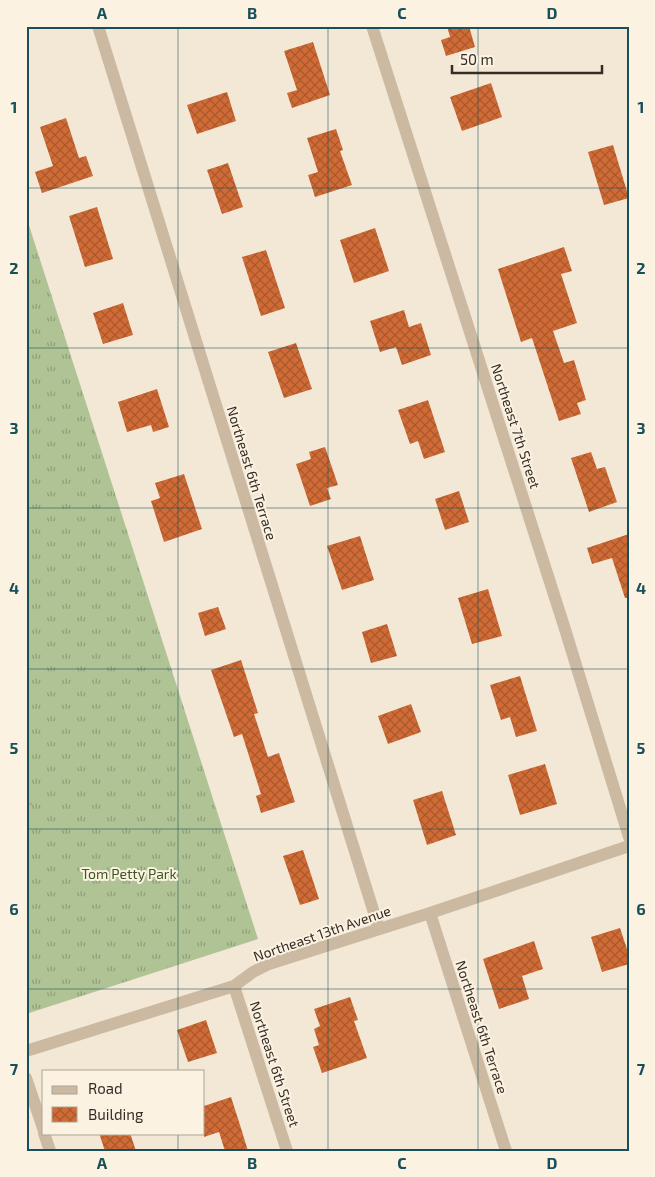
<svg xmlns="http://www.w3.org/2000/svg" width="655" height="1177" viewBox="0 0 655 1177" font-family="'Exo 2',sans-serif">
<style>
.grass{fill:url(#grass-tufts)}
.building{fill:url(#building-cross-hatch)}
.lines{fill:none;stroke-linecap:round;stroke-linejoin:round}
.path{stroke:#b8a38b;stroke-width:3;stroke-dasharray:2.5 2.5;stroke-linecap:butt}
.minor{stroke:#ccb9a1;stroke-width:12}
.grid{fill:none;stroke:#174f5a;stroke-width:1;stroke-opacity:0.55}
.labels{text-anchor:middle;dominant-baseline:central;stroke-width:4;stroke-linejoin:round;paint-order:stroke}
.street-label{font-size:14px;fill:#352c25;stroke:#fbf2e2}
.park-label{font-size:14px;fill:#405626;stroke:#fbf2e2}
.neatline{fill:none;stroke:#174f5a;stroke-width:2}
.grid-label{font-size:16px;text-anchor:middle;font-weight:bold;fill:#174f5a}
</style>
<defs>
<pattern id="grass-tufts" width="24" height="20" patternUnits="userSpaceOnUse" patternTransform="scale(1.25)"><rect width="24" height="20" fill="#afc395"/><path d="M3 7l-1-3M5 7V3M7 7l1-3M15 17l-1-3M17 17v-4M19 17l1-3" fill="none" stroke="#8f9f79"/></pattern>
<pattern id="building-cross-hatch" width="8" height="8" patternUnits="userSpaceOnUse" patternTransform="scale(1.25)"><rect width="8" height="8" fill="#d16b36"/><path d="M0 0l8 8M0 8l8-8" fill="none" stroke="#aa582d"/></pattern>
</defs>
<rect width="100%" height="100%" fill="#f3e8d6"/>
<!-- grass -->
<path class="grass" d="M26 216 258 939 26 1014Z"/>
<!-- building -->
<path class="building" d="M447 26H469L475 47 446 56 441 40 450 37Z
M313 42 330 95 292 108 287 93 297 90 284 51Z
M491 83 502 117 462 131 450 97Z
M227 92 236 121 197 134 187 105Z
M66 118 79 158 86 156 93 176 42 193 35 172 53 166 40 127Z
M336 129 343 150 340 151 352 185 315 197 308 175 318 172 307 138Z
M613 145 629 198 604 205 588 152Z
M228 163 243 207 222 214 207 170Z
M97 207 113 259 85 267 69 216Z
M375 228 389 271 354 283 340 240Z
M564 247 572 271 561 274 577 323 553 331 564 363 574 360 586 400 577 403 581 414 559 421 532 338 521 342 498 269Z
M266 250 285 308 261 316 242 257Z
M123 303 133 335 103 344 93 313Z
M404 310 409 327 421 323 431 355 402 365 396 347 380 352 370 321Z
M296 343 312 389 284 398 268 352Z
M157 389 169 427 153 432 151 425 127 432 118 402Z
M428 400 445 452 424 459 418 441 410 444 398 410Z
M325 447 338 485 327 488 331 499 310 506 296 464 311 459 309 452Z
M591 452 597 469 605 467 617 502 589 512 571 458Z
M184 474 202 529 164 542 151 501 160 498 155 483Z
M459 491 469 522 445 530 435 499Z
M629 534V598H625L612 558 592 564 587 548Z
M360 536 374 580 342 590 327 546Z
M488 589 502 636 472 644 458 598Z
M218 607 226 629 205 636 198 613Z
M387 624 397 656 371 663 362 632Z
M241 660 258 713 254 714 268 757 279 753 295 802 261 813 256 796 261 794 242 734 234 737 211 670Z
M520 676 537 731 516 737 510 717 501 720 490 685Z
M411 704 421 732 388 744 378 716Z
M545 764 557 804 520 815 508 775Z
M442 791 456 835 427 845 413 800Z
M303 850 319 899 300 905 283 856Z
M620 928 629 955V964L602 972 591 937Z
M534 941 543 969 522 976 529 999 499 1009 483 959Z
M350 997 358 1020 354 1021 367 1058 322 1073 313 1047 319 1045 314 1029 320 1026 314 1009Z
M206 1020 217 1053 188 1062 177 1030Z
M231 1097 240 1125 248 1151H225L219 1132 204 1137V1106Z
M99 1133H130L136 1151H105Z"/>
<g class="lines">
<!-- path -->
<path class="path" d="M26 808 32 803"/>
<!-- minor -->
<path class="minor" d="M98 26 379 929
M372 26 564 626 629 837
M430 913 506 1151
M234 986 287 1151
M26 1051 234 986 253 972 269 964 430 913 629 846
M26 1078 44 1131
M44 1133 50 1151"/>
</g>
<!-- grid -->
<path class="grid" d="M178 26V1071M328 26V1151M478 26V1151M26 188H629M26 348H629M26 508H629M26 669H629M26 829H629M26 989H629M178 1133V1151"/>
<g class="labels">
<!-- street labels -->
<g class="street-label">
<text transform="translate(516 426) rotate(72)">Northeast 7th Street</text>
<text transform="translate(252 473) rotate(73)">Northeast 6th Terrace</text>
<text transform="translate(322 933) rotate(-19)">Northeast 13th Avenue</text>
<text transform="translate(482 1027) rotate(72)">Northeast 6th Terrace</text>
<text transform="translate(275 1064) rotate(72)">Northeast 6th Street</text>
</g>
<!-- park labels -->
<g class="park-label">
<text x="129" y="873">Tom Petty Park</text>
</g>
</g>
<!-- border -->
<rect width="655" height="1177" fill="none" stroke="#fbf2e2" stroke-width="55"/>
<!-- legend -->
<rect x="42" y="1070" width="162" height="65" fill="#fbf2e2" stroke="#aca396"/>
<rect x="52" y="1086" width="25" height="8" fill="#ccb9a1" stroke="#aca396"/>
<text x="88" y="1094" font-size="15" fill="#352c25">Road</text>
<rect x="52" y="1107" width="25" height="15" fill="url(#building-cross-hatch)" stroke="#aca396"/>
<text x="88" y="1120" font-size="15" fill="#352c25">Building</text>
<!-- scale -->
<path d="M452 65v8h150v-8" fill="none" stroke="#352c25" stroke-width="2.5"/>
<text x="460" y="65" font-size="15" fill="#352c25" stroke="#fbf2e2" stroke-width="4" paint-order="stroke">50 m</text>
<rect x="28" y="28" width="600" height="1122" class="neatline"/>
<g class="grid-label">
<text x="102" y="19">A</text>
<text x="252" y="19">B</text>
<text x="402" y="19">C</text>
<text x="552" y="19">D</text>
<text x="14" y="113">1</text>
<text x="641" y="113">1</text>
<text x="14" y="274">2</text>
<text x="641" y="274">2</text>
<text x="14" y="434">3</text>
<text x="641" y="434">3</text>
<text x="14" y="594">4</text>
<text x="641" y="594">4</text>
<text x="14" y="754">5</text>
<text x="641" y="754">5</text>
<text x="14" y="915">6</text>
<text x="641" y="915">6</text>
<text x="14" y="1075">7</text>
<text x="641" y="1075">7</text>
<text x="102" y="1169">A</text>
<text x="252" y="1169">B</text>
<text x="402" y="1169">C</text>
<text x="552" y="1169">D</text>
</g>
</svg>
